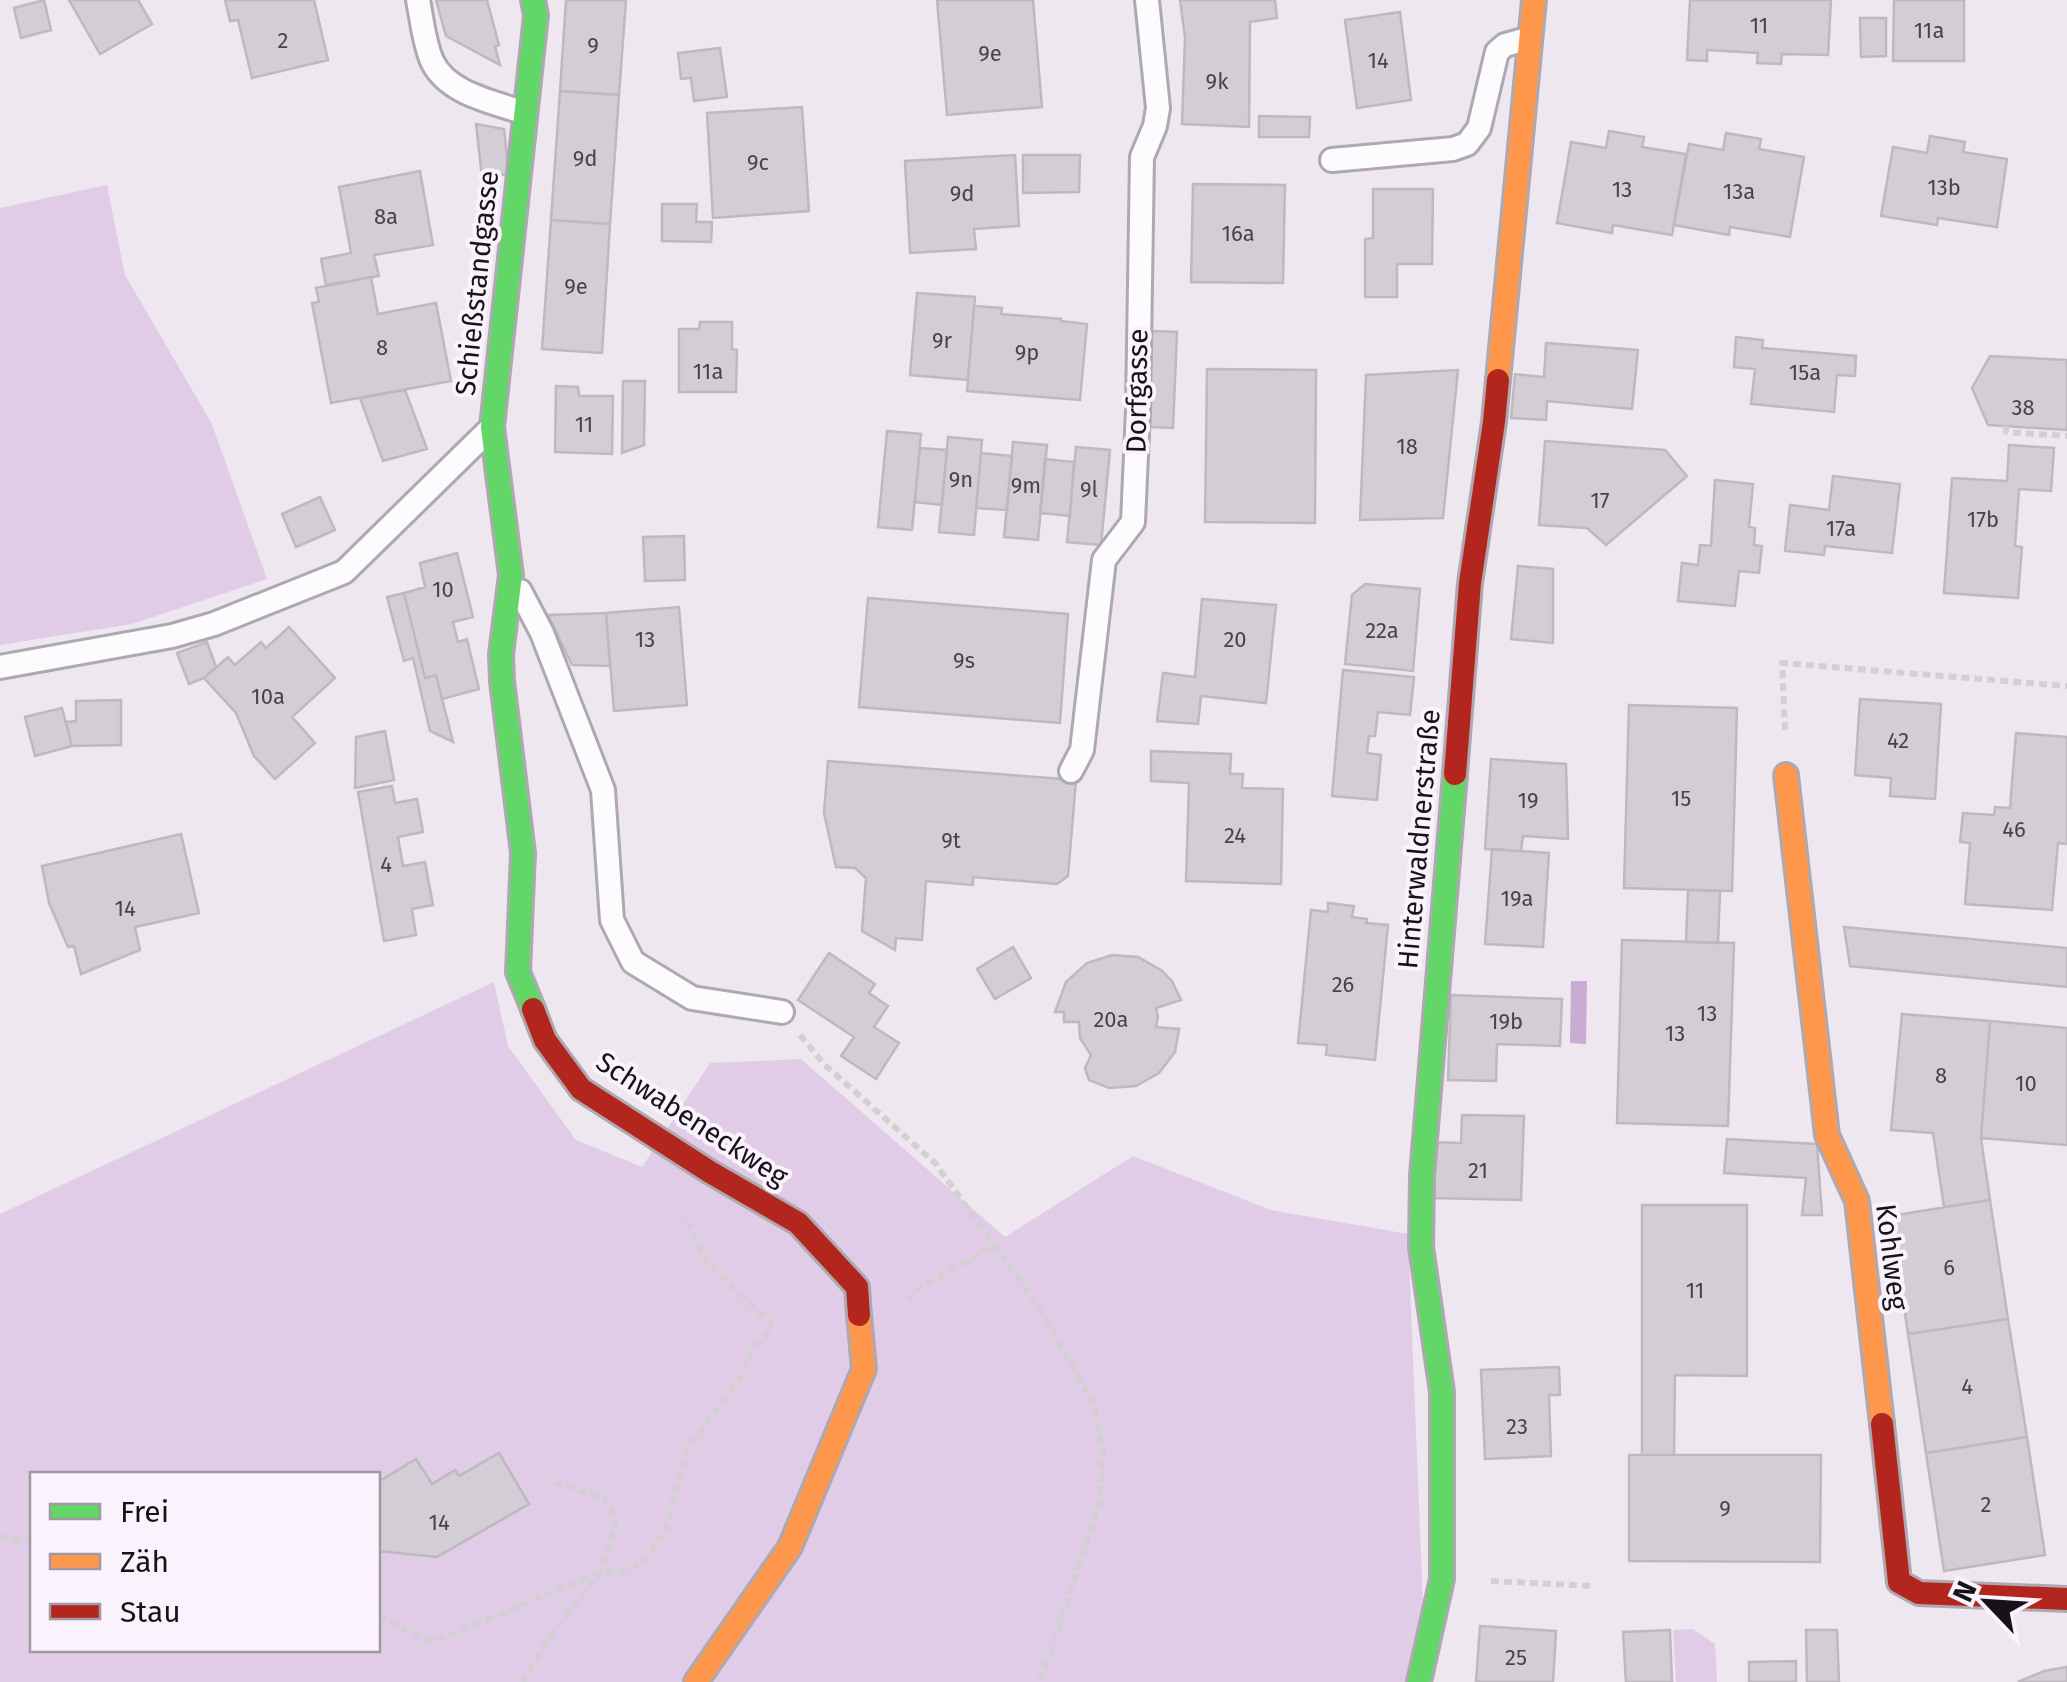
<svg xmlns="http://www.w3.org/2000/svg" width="2067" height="1682" viewBox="0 0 2067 1682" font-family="'Fira Sans',sans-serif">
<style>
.green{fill:#e1cce8;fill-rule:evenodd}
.water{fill:#c8acd1}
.building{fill:#d3ced5;stroke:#beb8bf;stroke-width:2.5}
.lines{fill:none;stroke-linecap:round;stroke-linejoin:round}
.lane-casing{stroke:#aea9b0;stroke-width:28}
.fast-casing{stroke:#aea9b0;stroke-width:28}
.slow-casing{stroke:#aea9b0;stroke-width:28}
.jam-casing{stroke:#aea9b0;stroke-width:28}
.path{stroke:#d3d0d3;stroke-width:6;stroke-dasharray:8 5;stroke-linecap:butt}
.lane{stroke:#fcfbfd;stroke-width:22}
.fast{stroke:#63d668;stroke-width:22}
.slow{stroke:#ff974d;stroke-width:22}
.jam{stroke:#b3261e;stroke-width:22}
.labels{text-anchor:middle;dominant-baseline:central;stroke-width:8;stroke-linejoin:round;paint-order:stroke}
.number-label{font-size:22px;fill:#484349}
.street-label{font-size:28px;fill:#171218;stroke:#faf3fd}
</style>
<rect width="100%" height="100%" fill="#eee7f0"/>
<!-- green -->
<path class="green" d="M107 185 125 275 212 424 267 579 132 624 0 645V208Z
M494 982 508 1046 576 1140 642 1167 710 1063 801 1059 1005 1237 1133 1156 1271 1210 1408 1234 1423 1605 1407 1682H0V1214ZM32 1474H378V1650H32Z
M1693 1629 1715 1644 1717 1682H1676L1673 1630Z"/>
<!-- water -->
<path class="water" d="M1571 981H1587L1586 1044 1570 1043Z"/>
<!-- building -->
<path class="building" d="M44 0 51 30 21 38 14 8Z
M69 0H138L152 24 100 54Z
M225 0H314L328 60 252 78 238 20 230 21Z
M436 0H487L499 45 495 46 500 65 446 36Z
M566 0H626L619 95 560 91Z
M937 0H1033L1042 107 947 115Z
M1180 0H1275L1277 18 1250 22 1249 127 1182 124 1185 37Z
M1690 0H1831L1828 55 1782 54 1781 64 1757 63 1758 53 1707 50V61L1687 60Z
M1894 0H1964V61H1893Z
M1400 12 1411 100 1357 108 1345 20Z
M1860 18H1886V56L1861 57Z
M720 48 727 97 694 101 691 78 681 79 678 53Z
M560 91 619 95 610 224 551 220Z
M802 107 809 211 713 218 707 113Z
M1259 116 1310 117 1309 137H1259Z
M476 124 504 129 509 174 482 177Z
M1609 131 1644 137 1642 147 1686 154 1672 235 1613 225 1612 233 1557 223 1571 142 1606 148Z
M1726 133 1761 139 1759 149 1804 157 1790 237 1730 227 1729 235 1674 225 1689 144 1723 150Z
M1930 136 1965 142 1963 152 2007 159 1997 227 1938 218 1937 225 1881 216 1893 147 1927 153Z
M1015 155 1019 226 974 229 976 249 910 253 905 161Z
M1023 155H1080L1079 192 1023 193Z
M420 171 433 245 374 255 379 276 326 285 321 259 351 253 339 187Z
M1193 184 1285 185 1283 283 1191 282Z
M1373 189H1433L1432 264H1397V297H1365V239L1373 238Z
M662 204H697L696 222H712L711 242 662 241Z
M551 220 610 224 602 353 542 349Z
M371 277 378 314 436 303 451 381 331 403 312 303 319 302 316 288Z
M917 293 975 297 968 380 910 375Z
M974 306 1002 308 1001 314 1061 319V321L1087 324 1080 400 967 391Z
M700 322H732V349L737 350 736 392H679V329H699Z
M1152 331 1177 332 1173 428 1148 427Z
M1736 337 1763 340 1762 348 1856 356 1855 376 1837 375 1834 412 1751 404 1755 369 1734 367Z
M1546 343 1638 350 1632 409 1547 401 1546 420 1511 418 1515 374 1544 377Z
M1990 356 2067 360V430L1988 425 1972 388Z
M1207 369 1316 370 1315 523 1205 522Z
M1458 370 1443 518 1360 520 1366 375Z
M623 381H645L644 445 622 453Z
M556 386 578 387 579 396H613L612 454 555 452Z
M405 390 427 449 383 461 360 398Z
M887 431 921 434 912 530 878 527Z
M948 437 982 440 974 535 939 532Z
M1545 441 1665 450 1687 476 1606 545 1587 528 1539 525Z
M1013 442 1047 445 1038 540 1004 537Z
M2009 445 2054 448 2051 491 2019 489 2015 546 2022 547 2018 598 1944 593 1952 478 2007 481Z
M1076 447 1110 450 1101 545 1067 542Z
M920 448 947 450 942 505 915 502Z
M981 453 1012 456 1007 510 976 508Z
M1045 459 1074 462 1070 516 1040 513Z
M1833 476 1900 484 1892 553 1825 546 1824 555 1785 551 1790 505 1829 510Z
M1715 480 1753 484 1749 527 1755 528 1754 545 1762 546 1759 573 1739 571 1735 606 1678 601 1682 563 1698 565 1700 545 1711 546Z
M320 497 335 530 296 547 282 514Z
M684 536 685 580 645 581 643 537Z
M457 553 473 617 453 622 458 642 467 639 479 689 442 699 436 675 425 678 404 593 425 587 420 563Z
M1518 566 1553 569V643L1511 639Z
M1365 584 1420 589 1413 671 1345 664 1352 595Z
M404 593 425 678 436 675 453 742 430 731 413 658 404 661 387 597Z
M868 598 1068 614 1060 723 859 707Z
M1202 599 1276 605 1266 703 1201 696 1198 724 1157 721 1163 673 1195 677Z
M679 607 687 705 614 711 606 613Z
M606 613 610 666 572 665 548 615Z
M289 627 335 678 292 717 315 743 275 779 254 756 236 713 204 678 228 657 235 665 261 642 266 648Z
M207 642 216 667 204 678 189 684 177 653Z
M1343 670 1414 677 1410 715 1378 712 1375 736H1369L1367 753 1381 755 1377 800 1332 796Z
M1860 699 1941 704 1935 799 1890 796 1891 778 1855 775Z
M121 700V745L72 746 66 722 76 721V701Z
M1629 705 1737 708 1732 891 1624 888Z
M62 708 72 746 35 756 25 717Z
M385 731 394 780 355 788 356 737Z
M2016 733 2067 737V844L2058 843 2052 910 1965 904 1970 843 1960 842 1963 813 1994 815 1995 807 2010 808Z
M1151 751 1231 754 1230 774H1243L1242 788 1283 789 1281 884 1186 881 1189 783 1151 781Z
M1491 759 1566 764 1568 839 1523 836 1521 851 1485 849Z
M828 761 1076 780 1068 876 1057 884 973 877V885L926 881 922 940 896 938 895 950 862 931 866 878 855 868 836 867 824 813Z
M392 786 395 803 417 799 423 832 398 837 403 866 425 862 433 905 412 909 416 935 384 941 358 792Z
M181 834 199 913 135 927 140 950 81 974 74 946 68 947 49 903 42 866Z
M1492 849 1549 853 1543 947 1485 944Z
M1688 890 1720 891 1718 943 1686 942Z
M1328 903 1354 906 1352 917 1367 919 1366 923 1388 925 1375 1060 1326 1055 1327 1045 1298 1043 1311 910 1328 912Z
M1844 927 2067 948V987L1850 966Z
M1622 940 1734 943 1728 1126 1617 1123Z
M1013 947 1031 978 995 999 977 969Z
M829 953 875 984 869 993 888 1006 874 1027 899 1043 876 1079 841 1056 854 1037 798 1000Z
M1112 955 1138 957 1161 970 1172 981 1181 1000 1156 1008 1158 1016 1156 1027 1179 1029 1175 1052 1159 1073 1136 1086 1109 1088 1089 1080 1085 1068 1091 1055 1080 1038 1079 1022H1064V1012H1055L1066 982 1087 963Z
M1451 995 1562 999 1560 1046 1497 1044 1496 1081 1448 1080Z
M1902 1014 1990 1021 1981 1138 1990 1200 1944 1207 1933 1133 1891 1130Z
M1990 1021 2067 1028V1145L1981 1138Z
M1462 1115 1524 1116 1521 1200 1433 1198 1434 1142 1461 1143Z
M1727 1139 1817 1144 1822 1215H1802L1806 1178 1724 1173Z
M1990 1200 2008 1319 1908 1334 1890 1216Z
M1642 1205H1747V1376L1675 1375 1674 1455H1642Z
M2008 1319 2027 1437 1926 1453 1908 1334Z
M1559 1367 1560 1395H1549L1551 1456 1485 1459 1481 1370Z
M2027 1437 2045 1555 1944 1571 1926 1453Z
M499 1453 529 1504 437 1557 378 1551V1482L416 1459 432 1484 455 1470 459 1476Z
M1629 1455H1821L1820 1562 1629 1561Z
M1480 1626 1556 1631 1553 1682H1476Z
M1670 1630 1672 1682H1626L1623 1632Z
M1806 1630H1837L1839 1682H1807Z
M1796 1661V1682H1749V1662Z
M2067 1667V1682H2018L2044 1671Z"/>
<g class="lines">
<!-- lane casing -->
<g class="lane-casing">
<path id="lane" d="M418 0C422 20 424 43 432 61 447 94 494 102 525 113
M1332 160 1453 149 1467 144 1479 128 1497 52 1505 45 1527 39
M520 591 542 633 603 790 612 920 633 962 692 998 782 1012
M0 667 172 636 214 624 344 572 489 430
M1071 771 1082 750 1104 560 1133 522 1138 410 1142 157 1155 126 1158 108 1147 0"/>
</g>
<!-- fast casing -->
<g class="fast-casing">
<path id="fast" d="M533 1009 518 972 523 853 502 681 501 654 511 575 492 427 536 15 533 0
M1419 1682 1442 1579V1392L1421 1247 1422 1176 1455 774"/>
</g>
<!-- slow casing -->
<g class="slow-casing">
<path id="slow" d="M1498 380 1534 0
M1786 775 1827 1135 1857 1201 1882 1424
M696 1682 790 1547 864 1369 859 1315"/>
</g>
<!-- jam casing -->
<g class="jam-casing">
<path id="jam" d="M1455 774 1470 583 1494 422 1498 380
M533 1009 545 1040 581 1089 710 1172 798 1223 857 1287 859 1315
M1882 1424 1899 1582 1919 1593 2067 1599"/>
</g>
<!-- path -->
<path class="path" d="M2006 426V432L2067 436
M1785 730 1782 663 2067 686
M800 1035 824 1064 935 1163 1040 1309 1094 1405 1103 1453 1099 1502 1052 1651 1039 1682
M908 1301 916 1290 994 1246
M0 1537 32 1541
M1491 1581 1594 1586
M378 1617 433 1642 600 1572 623 1571 645 1561 666 1528 687 1449 740 1379 752 1350 768 1334 771 1323 706 1261 684 1215
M522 1682 551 1635 600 1572 609 1548 616 1518 606 1500 545 1479"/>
<!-- lane -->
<use href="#lane" class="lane"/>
<!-- fast -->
<use href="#fast" class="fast"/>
<!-- slow -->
<use href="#slow" class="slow"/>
<!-- jam -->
<use href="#jam" class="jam"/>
</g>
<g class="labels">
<!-- number labels -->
<g class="number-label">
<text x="1759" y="25">11</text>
<text x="1929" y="30">11a</text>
<text x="283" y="40">2</text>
<text x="593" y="45">9</text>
<text x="990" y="53">9e</text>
<text x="1378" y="60">14</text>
<text x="1217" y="81">9k</text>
<text x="585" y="158">9d</text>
<text x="758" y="162">9c</text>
<text x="1944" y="187">13b</text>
<text x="1622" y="189">13</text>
<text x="1739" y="191">13a</text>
<text x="962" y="193">9d</text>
<text x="386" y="216">8a</text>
<text x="1238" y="233">16a</text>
<text x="576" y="286">9e</text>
<text x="942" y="340">9r</text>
<text x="382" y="347">8</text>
<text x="1027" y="352">9p</text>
<text x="708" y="371">11a</text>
<text x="1805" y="372">15a</text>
<text x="2023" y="407">38</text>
<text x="584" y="424">11</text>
<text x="1407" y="446">18</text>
<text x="961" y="479">9n</text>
<text x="1026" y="485">9m</text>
<text x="1089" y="489">9l</text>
<text x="1600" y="500">17</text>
<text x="1983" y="519">17b</text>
<text x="1841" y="528">17a</text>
<text x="443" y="589">10</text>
<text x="1382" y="630">22a</text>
<text x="645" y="639">13</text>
<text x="1235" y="639">20</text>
<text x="964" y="660">9s</text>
<text x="268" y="696">10a</text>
<text x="1898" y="740">42</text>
<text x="1681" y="798">15</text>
<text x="1528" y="800">19</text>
<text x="2014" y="829">46</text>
<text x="1235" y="835">24</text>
<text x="951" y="840">9t</text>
<text x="386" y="864">4</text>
<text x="1517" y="898">19a</text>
<text x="125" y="908">14</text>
<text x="1343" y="984">26</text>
<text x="1707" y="1013">13</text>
<text x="1111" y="1019">20a</text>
<text x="1506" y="1021">19b</text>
<text x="1675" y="1033">13</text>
<text x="1941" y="1075">8</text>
<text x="2026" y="1083">10</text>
<text x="1478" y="1170">21</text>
<text x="1949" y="1267">6</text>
<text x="1695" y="1290">11</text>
<text x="1967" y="1386">4</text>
<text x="1517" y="1426">23</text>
<text x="1986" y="1504">2</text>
<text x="1725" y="1508">9</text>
<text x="439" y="1522">14</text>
<text x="1516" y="1657">25</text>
</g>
<!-- street labels -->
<g class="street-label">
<text transform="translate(477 283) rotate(-84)">Schießstandgasse</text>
<text transform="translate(1137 391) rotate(-89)">Dorfgasse</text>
<text transform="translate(1419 839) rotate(-85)">Hinterwaldnerstraße</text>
<text transform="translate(692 1119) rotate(33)">Schwabeneckweg</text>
<text transform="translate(1892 1257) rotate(83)">Kohlweg</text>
</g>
</g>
<!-- legend -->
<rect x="30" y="1472" width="350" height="180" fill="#faf3fd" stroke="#9f99a1" stroke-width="2.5"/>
<rect x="50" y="1504" width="50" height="15" fill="#63d668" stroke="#9f99a1" stroke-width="2.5"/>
<text x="120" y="1522" font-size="30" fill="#171218">Frei</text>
<rect x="50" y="1554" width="50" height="15" fill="#ff974d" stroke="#9f99a1" stroke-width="2.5"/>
<text x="120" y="1572" font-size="30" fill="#171218">Zäh</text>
<rect x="50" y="1604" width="50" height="15" fill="#b3261e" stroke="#9f99a1" stroke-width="2.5"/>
<text x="120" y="1622" font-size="30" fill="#171218">Stau</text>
<!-- north arrow -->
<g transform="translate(1987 1602) rotate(295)" stroke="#faf3fd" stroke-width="8" paint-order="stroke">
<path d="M0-8L18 38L0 25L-18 38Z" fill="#171218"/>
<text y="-15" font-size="28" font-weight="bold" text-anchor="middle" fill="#171218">N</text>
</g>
</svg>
